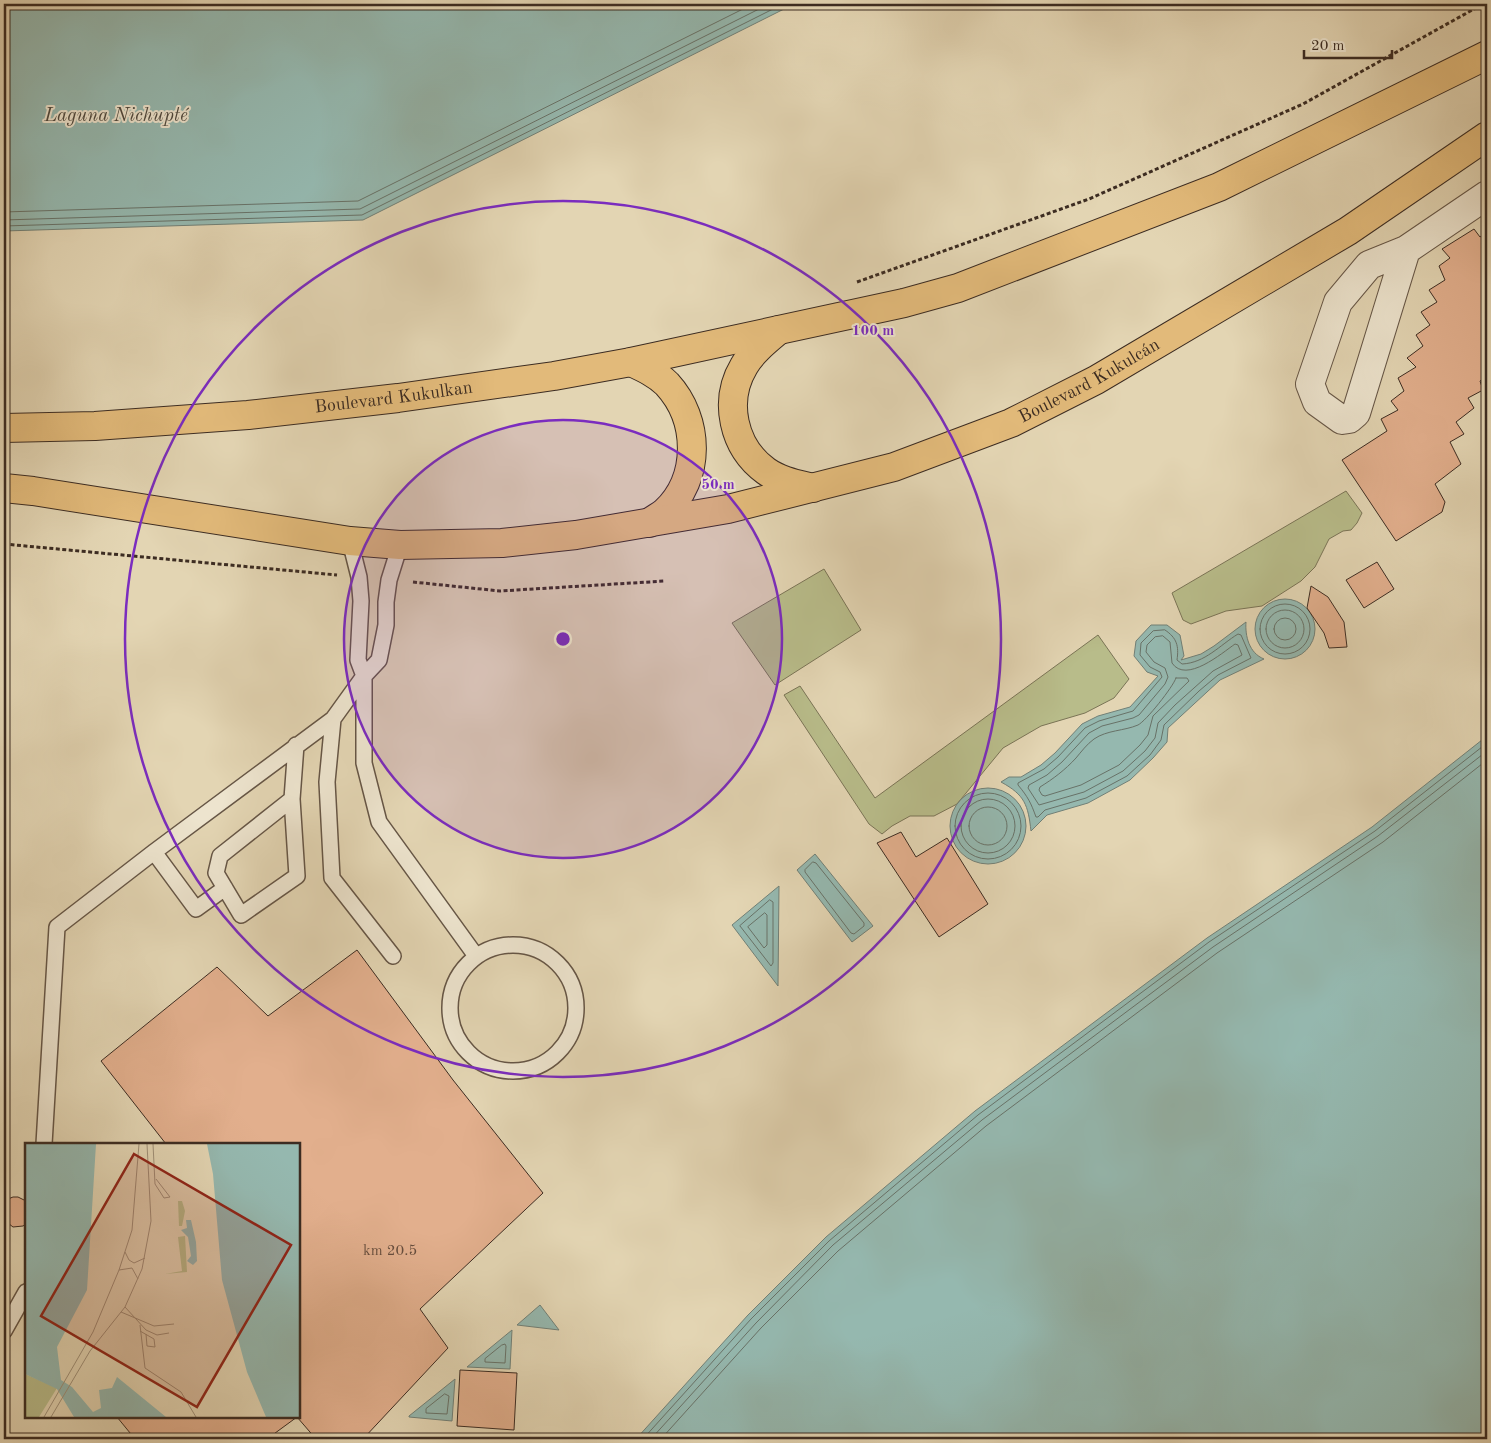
<svg xmlns="http://www.w3.org/2000/svg" width="1491" height="1443" viewBox="0 0 1491 1443" font-family="'Old Standard TT',serif">
<style>
.green{fill:#b8bc8a;stroke:#7a7456}
.water{fill:#95b8af;stroke:#718077}
.lines{fill:none;stroke-linecap:round;stroke-linejoin:round}
.shore{stroke:#687268;stroke-width:1}
.building{fill:#e2af8d;stroke:#3c2c22}
.lane-casing{stroke:#665646;stroke-width:18}
.street-casing{stroke:#665646;stroke-width:30}
.primary-casing{stroke:#3c2c22;stroke-width:30}
.path{stroke:#3c2c22;stroke-width:3;stroke-dasharray:4 2.5;stroke-linecap:butt}
.lane{stroke:#ede4ce;stroke-width:15}
.street{stroke:#ede4ce;stroke-width:28}
.primary{stroke:#e2ba7a;stroke-width:28}
.ring{fill:none;stroke:#7b2cbf;stroke-width:2.5}
.labels{text-anchor:middle;dominant-baseline:central;stroke-width:4;stroke-linejoin:round;paint-order:stroke}
.number-label{font-size:15px;fill:#664d3d}
.street-label{font-size:18px;fill:#3c2c22;stroke:#ede4ce}
.water-label{font-size:19px;font-style:italic;fill:#4e483e;stroke:#ede4ce}
.inset-road{fill:none;stroke:#a09179;stroke-width:1}
.view{fill:#8f2418;fill-opacity:0.15;stroke:#8f2418;stroke-width:2.5}
.inset-edge{fill:none;stroke:#3c2c22;stroke-width:2.5}
.centre{fill:#7b2cbf;stroke:#ede4ce;stroke-width:2.5}
.ring-label{font-size:15px;text-anchor:middle;font-weight:bold;fill:#7b2cbf;stroke:#ede4ce;stroke-width:4;stroke-linejoin:round;paint-order:stroke}
</style>
<rect width="100%" height="100%" fill="#e3d5b3"/>
<filter id="stains"><feTurbulence type="fractalNoise" baseFrequency=".004" numOctaves="4"/><feColorMatrix values="0 0 0 0 .2 0 0 0 0 .09 0 0 0 0 .02 0 0 0 .5 -.17"/></filter>
<radialGradient id="worn" r=".72"><stop offset=".6" stop-color="#630" stop-opacity="0"/><stop offset="1" stop-color="#630" stop-opacity=".3"/></radialGradient>
<!-- green -->
<path class="green" d="M1346 491 1362 513 1357 523 1351 530 1343 531 1329 539 1315 567 1301 581 1262 606 1226 611 1191 624 1183 620 1172 593Z
M824 569 861 630 775 685 732 623Z
M1098 635 1129 679 1114 698 1085 713 1041 726 1003 748 957 804 934 816H910L892 826 882 834 869 824 784 695 800 686 875 798Z"/>
<!-- water -->
<path class="water" d="M4 4H794L363 220 4 231Z
M1255 629a30 30 0 1 1 60 0a30 30 0 1 1-60 0Z
M1246 622C1245 636 1249 653 1264 659L1220 680 1168 728 1167 742 1153 758 1130 780 1088 803 1047 815 1031 831C1028 805 1025 795 1001 782L1009 777H1021L1041 765 1055 753 1082 724 1098 716 1130 707 1158 676 1147 672 1134 656 1136 641 1151 625H1167L1180 635 1184 656 1181 660 1201 654 1214 646Z
M1487 736V1439H636L748 1315 826 1237 975 1111 1207 938 1372 827Z
M950 826a38 38 0 1 1 76 0a38 38 0 1 1-76 0Z
M815 854 873 926 852 942 797 870Z
M779 886 778 986 732 925Z
M540 1305 559 1330 517 1325Z
M512 1330 510 1369 467 1367Z
M455 1379 452 1421 409 1417V1416Z"/>
<g class="lines">
<!-- shore -->
<path class="shore" d="M4 212 358 201 753 4
M4 220 360 209 769 4
M4 226 362 215 783 4
M1260 629a25 25 0 1 1 50 0a25 25 0 1 1-50 0Z
M1266 629a19 19 0 1 1 38 0a19 19 0 1 1-38 0Z
M1274 629a11 11 0 1 1 22 0a11 11 0 1 1-22 0Z
M1165 630C1177 638 1179 646 1177 660L1182 664C1205 663 1220 645 1238 634L1241 635 1251 658 1218 675 1199 691 1164 725 1161 740 1150 755 1127 776 1086 798 1045 810 1038 817H1036C1031 803 1028 797 1018 785V783L1044 769 1058 757 1085 728 1099 721 1133 711 1162 677 1160 672 1150 667 1140 655 1141 643 1153 631Z
M1163 636 1170 642 1172 663C1186 684 1222 653 1235 644L1238 645 1242 655 1213 671 1175 705 1158 723 1155 738 1145 751 1123 771 1084 792 1039 805 1028 788 1029 785 1047 775 1062 762 1089 733 1102 726 1133 718 1139 715 1165 684 1168 677 1165 668 1154 662 1146 652 1147 645 1155 637Z
M1176 678H1187L1189 681 1153 716 1148 735 1140 745 1119 765 1081 785 1045 796 1042 795 1039 790 1040 787C1053 779 1065 770 1076 758 1081 752 1087 744 1094 739 1107 730 1124 731 1138 725 1146 721 1173 687 1176 678Z
M955 826a33 33 0 1 1 66 0a33 33 0 1 1-66 0Z
M961 826a27 27 0 1 1 54 0a27 27 0 1 1-54 0Z
M969 826a19 19 0 1 1 38 0a19 19 0 1 1-38 0Z
M813 862 816 863 864 923V926L854 934 851 933 805 872V870Z
M770 900 773 902V963L771 966 740 926Z
M765 913 767 915V945L764 948 748 927Z
M502 1345 505 1344 506 1346 505 1363 485 1362V1359Z
M445 1394 449 1396 447 1414 426 1413V1409Z
M643 1439 751 1319 829 1241 978 1115 1209 942 1375 831 1487 743
M651 1439 756 1323 833 1245 982 1120 1213 947 1378 836 1487 751
M661 1439 761 1328 838 1251 986 1126 1217 953 1383 842 1487 760"/>
</g>
<!-- building -->
<path class="building" d="M1474 229 1480 237 1487 232V376L1480 381 1483 390 1468 398 1474 408 1456 422 1464 434 1450 442 1461 464 1435 484 1445 502 1442 512 1396 541 1342 460 1387 431 1381 419 1398 410 1391 401 1404 391 1398 378 1416 367 1407 358 1423 346 1416 335 1430 325 1421 312 1437 302 1429 290 1445 280 1439 266 1450 258 1442 249Z
M1377 562 1394 589 1364 608 1346 580Z
M1311 586 1328 597 1344 622 1347 647 1329 648 1324 633 1307 608Z
M901 832 916 857 947 838 988 904 939 937 877 843Z
M357 950 453 1080 543 1193 420 1309 448 1348 363 1439H316L297 1417 267 1439H135L117 1417H299V1144H166L101 1061 217 967 268 1016Z
M13 1197H18L26 1201V1224L23 1226 13 1227 4 1220V1204L8 1199Z
M460 1370 517 1373 514 1430 457 1426Z"/>
<g class="lines">
<!-- lane casing -->
<g class="lane-casing">
<path id="lane" d="M350 541 359 577 361 601 358 660 364 676V763L379 822 476 956
M292 799 220 856 216 873 241 915 297 876 292 799 296 745
M154 852 196 909 225 888
M450 1008a63 63 0 1 1 126 0a63 63 0 1 1-126 0Z
M393 956 332 878 327 782 333 719 364 676 379 660 386 625V602L389 580 400 545
M44 1144 57 927 154 852 333 719
M4 1331 26 1292"/>
</g>
<!-- street casing -->
<g class="street-casing">
<path id="street" d="M1406 250 1356 413 1349 419 1342 420 1317 402 1310 384 1338 302 1369 265 1406 250 1487 195"/>
</g>
<!-- primary casing -->
<g class="primary-casing">
<g id="primary">
<path d="M779 330C766 341 752 352 744 366 723 401 733 447 766 471 780 481 797 484 813 488"/>
<path d="M631 362C644 368 657 374 667 384 700 420 701 478 665 512 660 516 654 519 649 523"/>
<path id="s1" d="M4 428 95 426 248 415 398 398 554 376 631 362 904 303 958 288 1219 187 1487 55"/>
<path id="s2" d="M4 488 33 491 350 541 400 545 502 543 576 535 728 509 894 467 1011 423 1096 380 1348 231 1487 136"/>
</g>
</g>
<!-- path -->
<path class="path" d="M857 282 1089 199 1303 104 1483 4
M4 544 337 575
M413 582 500 591 665 581"/>
<!-- lane -->
<use href="#lane" class="lane"/>
<!-- street -->
<use href="#street" class="street"/>
<!-- primary -->
<use href="#primary" class="primary"/>
</g>
<!-- distance rings -->
<circle cx="563" cy="639" r="219" fill="#7b2cbf" fill-opacity=".12"/>
<g class="ring">
<circle cx="563" cy="639" r="219"/>
<circle cx="563" cy="639" r="438"/>
</g>
<g class="labels">
<!-- number labels -->
<g class="number-label">
<text x="390" y="1251">km 20.5</text>
</g>
<!-- street labels -->
<g class="street-label">
<text stroke="none"><textPath href="#s2" startOffset="1116">Boulevard Kukulcán</textPath></text>
<text stroke="none"><textPath href="#s1" startOffset="391">Boulevard Kukulkan</textPath></text>
</g>
<!-- water labels -->
<g class="water-label">
<text x="116" y="116">Laguna Nichupté</text>
</g>
</g>
<!-- overview -->
<g transform="translate(25 1143)">
<rect width="275" height="275" fill="#e3d5b3"/>
<path d="M153 58H157L160 68 157 83H154ZM160 93 162 129 140 131 157 128 153 94ZM0 231 32 245 14 274H0Z" fill="#b8bc8a"/>
<path d="M0 1H71L62 147 32 204 36 237 47 244 68 269 76 265 74 247 87 245 92 234 141 274H49L32 246 0 231ZM182 1H275V274H241L222 229 197 137 188 31ZM161 77H166L171 99 172 118 168 122 162 118 166 113 163 94 156 87 162 85Z" fill="#95b8af"/>
<path class="inset-road" d="M128 1 130 41 139 55 145 54 131 36M100 109 104 117 109 120 120 115M94 127 107 125 113 136M100 164 121 187 132 192 144 190M96 169 129 183 149 181M115 182 120 225 156 249 171 274M115 188 129 196 130 204 122 203 121 191M19 274 68 189 94 127 107 87 114 1M26 274 65 208 100 164 117 126 126 78 122 1"/>
<path class="view" d="M109 11 266 102 172 264 16 173Z"/>
<rect width="275" height="275" class="inset-edge"/>
</g>
<circle cx="563" cy="639" r="8" class="centre"/>
<g class="ring-label">
<text x="873" y="335">100 m</text>
<text x="718" y="489">50 m</text>
</g>
<!-- margin -->
<rect width="1491" height="1443" fill="none" stroke="#e3d5b3" stroke-width="20"/>
<rect x="5" y="5" width="1481" height="1433" fill="none" stroke="#3c2c22" stroke-width="2.5"/>
<rect x="10" y="10" width="1471" height="1423" fill="none" stroke="#3c2c22"/>
<!-- scale -->
<path d="M1304 50v8h88v-8" fill="none" stroke="#3c2c22" stroke-width="2.5"/>
<text x="1311" y="50" font-size="15" fill="#3c2c22" stroke="#ede4ce" stroke-width="4" paint-order="stroke">20 m</text>
<rect width="100%" height="100%" filter="url(#stains)"/>
<rect width="100%" height="100%" fill="url(#worn)"/>
</svg>
